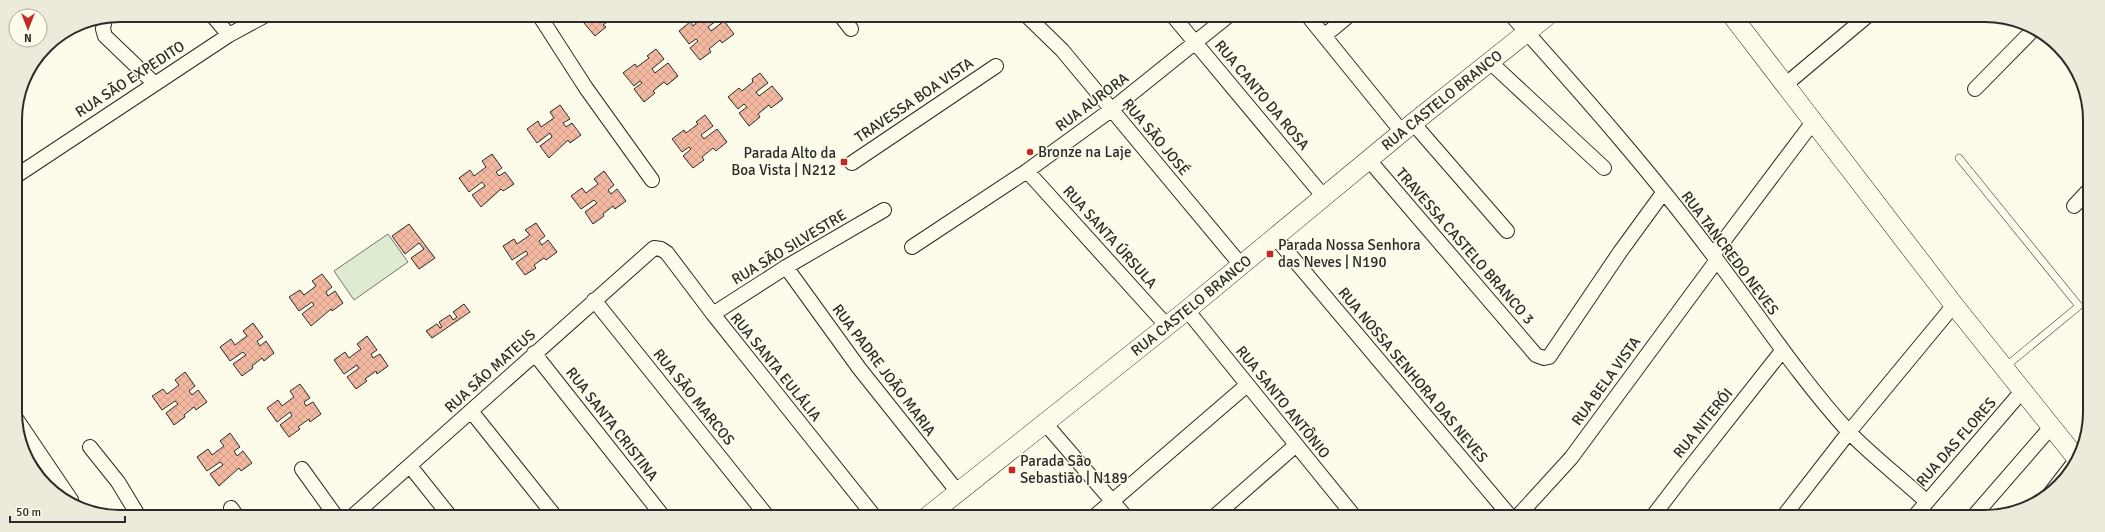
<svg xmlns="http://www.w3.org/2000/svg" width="2105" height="532" viewBox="0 0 2105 532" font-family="Signika,sans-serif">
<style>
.green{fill:#deebd1;stroke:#74746e}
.building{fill:url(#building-cross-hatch);stroke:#2b2b2b}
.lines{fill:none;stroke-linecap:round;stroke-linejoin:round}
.lane-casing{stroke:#2b2b2b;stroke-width:8}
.street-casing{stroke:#2b2b2b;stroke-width:16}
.secondary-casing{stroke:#2b2b2b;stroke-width:20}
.lane{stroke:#fdfbea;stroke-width:7}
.street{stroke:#fdfbea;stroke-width:14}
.secondary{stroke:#fdfbea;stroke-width:19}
.poi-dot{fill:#c62828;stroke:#fdfbea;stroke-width:1.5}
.labels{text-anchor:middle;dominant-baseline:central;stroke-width:3;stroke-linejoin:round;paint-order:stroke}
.street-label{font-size:15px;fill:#2b2b2b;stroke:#fdfbea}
.poi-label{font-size:15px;fill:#2b2b2b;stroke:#fdfbea;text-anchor:start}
.rim{fill:none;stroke:#2b2b2b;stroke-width:2}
</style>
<defs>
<pattern id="building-cross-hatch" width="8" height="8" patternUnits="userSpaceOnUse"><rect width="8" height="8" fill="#f2b8a0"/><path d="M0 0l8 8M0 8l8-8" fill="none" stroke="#d09e8a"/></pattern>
</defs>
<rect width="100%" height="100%" fill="#fdfbea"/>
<!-- green -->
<path class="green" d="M388 234 408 262 354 300 334 271Z"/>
<!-- building -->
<path class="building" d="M591 16H621L617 19 615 16 603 25 606 27 595 36 584 23 592 17Z
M704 16H718L720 18 708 27 711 31 724 21 734 34 722 43 720 40 709 49 711 52 700 60 690 48 698 41 696 39 689 44 679 31 690 22 693 26Z
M656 49 664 59 652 69 655 73 668 63 678 76 667 85 664 82 653 91 655 93 644 102 634 89 642 83 640 81 634 86 623 73 635 64 637 67 649 58 647 56Z
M760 73 768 83 756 92 759 96 772 86 783 99 771 108 769 105 758 114 760 117 749 126 739 113 747 107 744 104 738 109 728 97 739 88 742 91 753 82 752 79Z
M560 105 570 119 563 123 566 127 572 123 581 135 570 143 568 140 549 158 540 146 552 137 550 133 537 143 527 129 538 121 541 127 554 118 550 112Z
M705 115 713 126 701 135 704 139 717 129 727 142 716 151 713 148 702 157 704 160 693 168 683 156 691 149 689 147 682 152 672 139 684 130 686 133 698 124 696 122Z
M492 154 502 168 496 172 499 176 505 172 514 184 503 191 501 189 481 207 472 195 485 186 482 182 469 192 459 178 470 170 474 176 486 167 482 161Z
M604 171 614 185 608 190 611 194 617 189 626 201 615 209 613 206 603 214 604 216 593 224 585 212 597 203 594 200 581 209 571 196 582 188 586 193 598 184 594 179Z
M536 223 545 236 539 241 542 245 548 240 557 252 546 260 544 258 534 265 536 268 525 275 516 263 528 254 526 251 512 260 503 246 514 239 517 244 530 235 525 230Z
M409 224 435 258 419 269 411 258 424 249 419 243 405 254 392 236Z
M322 274 332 287 326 292 328 296 335 291 343 303 332 311 331 309 311 326 302 314 314 305 312 302 299 311 289 297 300 290 304 295 316 286 312 281Z
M464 304 470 312 432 338 426 331 437 324 440 328 442 327 439 322 450 315 453 320 457 317 453 312Z
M253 323 263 337 257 341 260 346 266 341 274 353 264 361 262 358 252 366 253 368 242 376 233 364 246 355 243 352 230 361 220 347 231 339 235 345 247 336 243 331Z
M367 336 377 350 371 354 373 358 380 354 388 366 377 374 376 371 365 379 367 381 356 389 347 377 359 368 357 365 344 374 334 360 345 352 349 358 361 349 357 344Z
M185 372 195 386 189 391 192 395 198 390 207 402 196 410 194 407 184 415 185 417 174 425 166 413 178 404 175 401 162 410 152 396 163 389 167 394 179 385 175 380Z
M300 384 310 398 304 402 306 406 313 402 321 414 310 422 309 419 298 427 300 429 289 437 280 425 292 416 290 412 277 422 267 408 278 400 282 406 294 397 290 391Z
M230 433 240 447 234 451 237 456 243 451 252 463 241 471 239 468 219 486 210 474 223 465 220 462 207 471 197 457 208 449 212 455 224 446 220 441Z"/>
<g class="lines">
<!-- lane casing -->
<g class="lane-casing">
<path id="lane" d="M1959 158 2079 306 2005 367"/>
</g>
<!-- street casing -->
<g class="street-casing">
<path id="street" d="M212 15 229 35
M539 15 586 88 652 180
M841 16 851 29
M1027 16 1062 50 1241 265
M1173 16 1324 197
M1308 16 1402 132
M1513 17C1582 94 1651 172 1713 255 1758 314 1798 376 1848 431 1872 456 1901 478 1927 502
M105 18 103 29 105 36 154 83
M1324 36 1348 16
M1490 62 1604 168
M1785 85 1866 17
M1975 89 2032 31
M1413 123 1507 231
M1369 160 1536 355 1544 358 1549 357 1620 252 1663 193
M852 163 996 66
M1027 171 1167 326
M16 176 229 35 266 15
M2074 206 2088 191
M1275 237 1510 516
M912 247 1027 171 1111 110 1228 16
M1713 255 1813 122
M786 267 859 368 957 491
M594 300 767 516
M1187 310 1354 516
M713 314 786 267 884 210
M534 353 662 515
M471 411 554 515
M17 420 71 500
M1044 422 1125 516
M90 447 118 482 138 515
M410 466 449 515
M302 469 335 515
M2050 494 2077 459
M231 508 236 515
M354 515 654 248 661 249 667 253 713 314 874 516
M1095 516 1247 385
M1215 516 1296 445
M1518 516 1571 458 1717 260
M1653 516 1685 474 1782 351
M1783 517 1849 432 1954 305
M1914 517 2023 390
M1973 517 2052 426"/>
</g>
<!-- secondary casing -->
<g class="secondary-casing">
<g id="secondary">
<path d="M1733 17 1954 305 2078 460"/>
<path id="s1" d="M928 516 1187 310 1413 123 1546 17"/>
</g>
</g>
<!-- lane -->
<use href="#lane" class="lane"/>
<!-- street -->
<use href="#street" class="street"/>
<!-- secondary -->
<use href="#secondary" class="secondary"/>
</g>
<!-- markers -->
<g class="poi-dot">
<circle cx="1030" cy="152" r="4"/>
<rect x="840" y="158" width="8" height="8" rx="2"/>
<rect x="1266" y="250" width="8" height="8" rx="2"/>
<rect x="1008" y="466" width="8" height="8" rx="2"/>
</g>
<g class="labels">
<!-- street labels -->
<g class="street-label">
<text transform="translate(130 79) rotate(-33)">RUA SÃO EXPEDITO</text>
<text transform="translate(1262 95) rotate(50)">RUA CANTO DA ROSA</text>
<text transform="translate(914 100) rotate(-34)">TRAVESSA BOA VISTA</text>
<text stroke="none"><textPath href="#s1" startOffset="661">RUA CASTELO BRANCO</textPath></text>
<text transform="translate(1092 102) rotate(-37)">RUA AURORA</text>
<text transform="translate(1156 137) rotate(50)">RUA SÃO JOSÉ</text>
<text transform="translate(1110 237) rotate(48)">RUA SANTA ÚRSULA</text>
<text transform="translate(1465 246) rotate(49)">TRAVESSA CASTELO BRANCO 3</text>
<text transform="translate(789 247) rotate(-31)">RUA SÃO SILVESTRE</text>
<text transform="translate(1730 253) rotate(53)">RUA TANCREDO NEVES</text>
<text stroke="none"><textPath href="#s1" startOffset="337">RUA CASTELO BRANCO</textPath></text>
<text transform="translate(776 367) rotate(51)">RUA SANTA EULÁLIA</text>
<text transform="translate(884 370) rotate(53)">RUA PADRE JOÃO MARIA</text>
<text transform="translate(490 371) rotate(-42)">RUA SÃO MATEUS</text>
<text transform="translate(1413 375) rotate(50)">RUA NOSSA SENHORA DAS NEVES</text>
<text transform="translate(1606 381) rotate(-54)">RUA BELA VISTA</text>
<text transform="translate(694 397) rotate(51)">RUA SÃO MARCOS</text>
<text transform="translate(1283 402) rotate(51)">RUA SANTO ANTÔNIO</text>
<text transform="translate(1703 423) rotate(-51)">RUA NITERÓI</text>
<text transform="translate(612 424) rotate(52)">RUA SANTA CRISTINA</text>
<text transform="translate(1956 442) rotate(-49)">RUA DAS FLORES</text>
</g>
<!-- poi labels -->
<g class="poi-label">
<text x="1038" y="152">Bronze na Laje</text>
<text x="836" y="153" text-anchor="end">Parada Alto da<tspan x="836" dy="17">Boa Vista | N212</tspan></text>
<text x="1278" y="245">Parada Nossa Senhora<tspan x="1278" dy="17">das Neves | N190</tspan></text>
<text x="1020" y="461">Parada São<tspan x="1020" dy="17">Sebastião | N189</tspan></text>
</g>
</g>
<!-- crop -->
<path d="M0 0H2105V532H0ZM120 22H1985A98 98 0 0 1 2083 120V412A98 98 0 0 1 1985 510H120A98 98 0 0 1 22 412V120A98 98 0 0 1 120 22Z" fill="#eceadb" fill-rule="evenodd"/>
<path class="rim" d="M120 22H1985A98 98 0 0 1 2083 120V412A98 98 0 0 1 1985 510H120A98 98 0 0 1 22 412V120A98 98 0 0 1 120 22Z"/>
<!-- north arrow -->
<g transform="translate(28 28) rotate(180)"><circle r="19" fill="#fdfbea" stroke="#a9a89e"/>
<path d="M0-3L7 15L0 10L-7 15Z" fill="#c62828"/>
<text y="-6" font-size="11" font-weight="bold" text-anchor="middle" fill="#2b2b2b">N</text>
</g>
<!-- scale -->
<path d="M10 516v6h115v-6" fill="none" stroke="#2b2b2b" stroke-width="2"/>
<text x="16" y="516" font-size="12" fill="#2b2b2b" stroke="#fdfbea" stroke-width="3" paint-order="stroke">50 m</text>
</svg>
